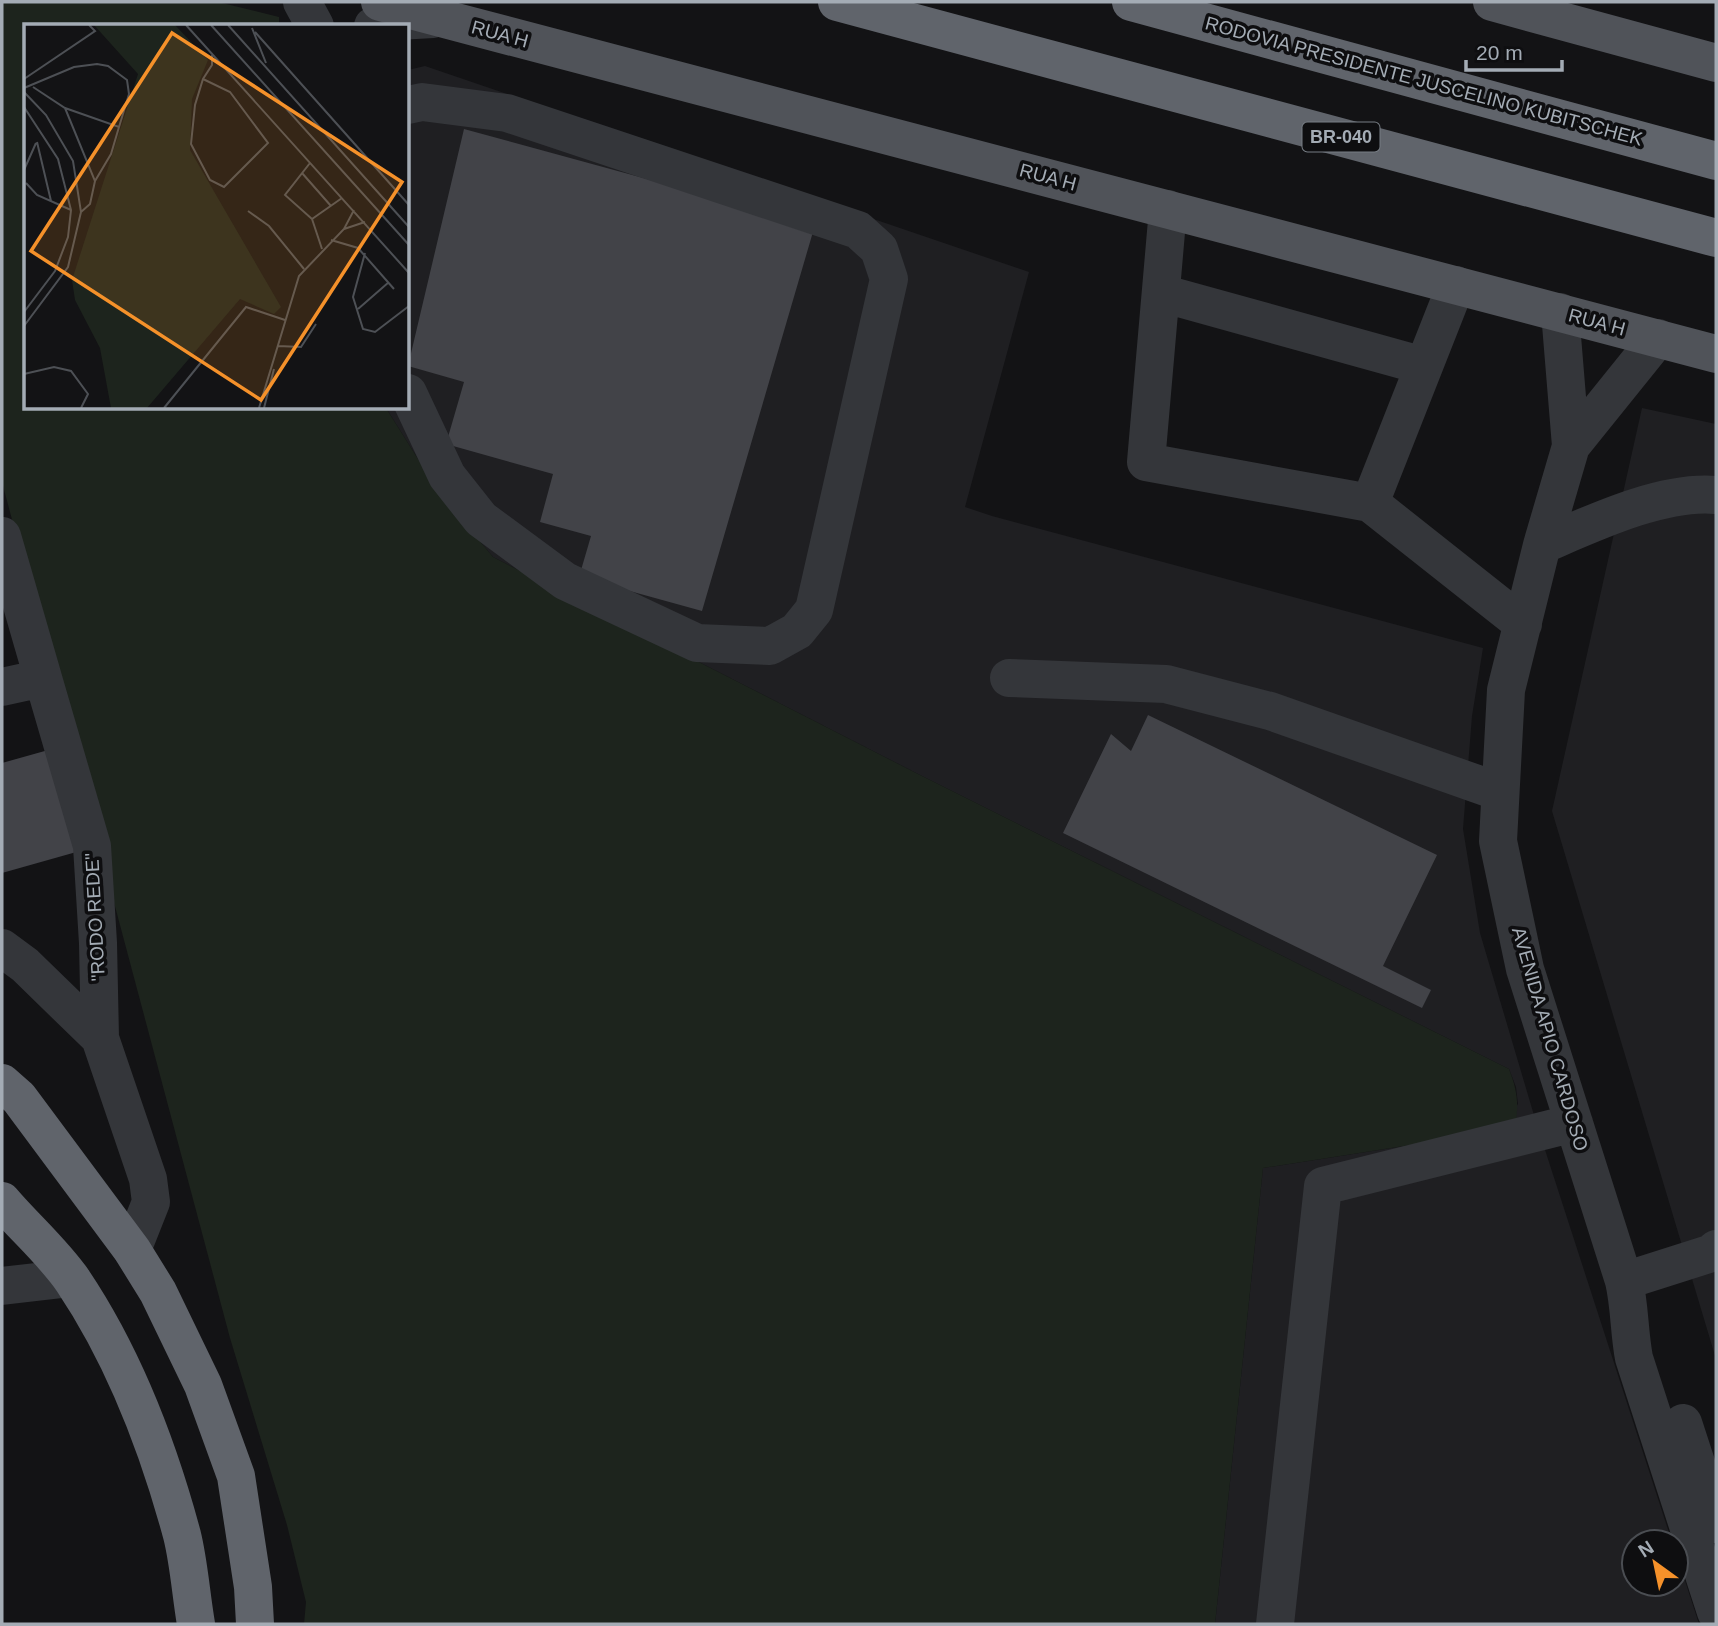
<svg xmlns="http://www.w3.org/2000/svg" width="1718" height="1626" viewBox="0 0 1718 1626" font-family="Arial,sans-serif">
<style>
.built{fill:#1f1f22}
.green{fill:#1d241d}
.building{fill:#424348}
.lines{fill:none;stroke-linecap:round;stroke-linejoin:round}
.minor{stroke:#34363a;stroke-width:38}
.major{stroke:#505359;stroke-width:38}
.highway{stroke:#60646b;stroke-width:38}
.labels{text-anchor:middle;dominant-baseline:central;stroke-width:7;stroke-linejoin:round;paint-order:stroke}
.shield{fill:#0e0e10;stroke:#777d84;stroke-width:2}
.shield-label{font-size:18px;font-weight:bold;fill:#a4acb5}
.street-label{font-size:19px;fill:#a4acb5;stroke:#0e0e10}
.inset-road{fill:none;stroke:#4d5055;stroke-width:2}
.view{fill:#f5912a;fill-opacity:0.15;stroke:#f5912a;stroke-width:3.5}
.inset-edge{fill:none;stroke:#a4acb5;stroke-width:3.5}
</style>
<rect width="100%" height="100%" fill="#131315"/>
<!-- built -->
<path class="built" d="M425 66 1029 272 965 507 992 516 1483 648 1472 716 1463 829 1480 933 1536 1122 1672 1542H1634V1584H1676V1553L1699 1624H1215L1263 1168 1493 1132 1518 1104 1516 1087 1509 1069 918 774 493 557 438 491 386 408H408V70Z
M1642 408 1716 424V1359L1552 811Z"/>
<!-- green -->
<path class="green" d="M2 2H218L279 17V26H26V408H386L438 491 493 557 918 774 1509 1069C1516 1087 1519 1101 1516 1120L1493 1132 1263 1168 1215 1624H304L306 1602 287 1525 230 1338 2 482Z"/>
<!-- building -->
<path class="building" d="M464 129 815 225 702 611 579 577 591 536 540 522 553 474 446 444 464 382 408 366Z
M1148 715 1437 855 1383 966 1431 990 1422 1008 1063 833 1111 734 1131 751Z
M59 747 87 849 2 873V763Z"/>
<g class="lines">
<!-- minor -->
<path class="minor" d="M302 2 315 26
M373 26 380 22 433 19
M408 105 422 102 507 113 858 230 879 249 889 279 814 610 797 631 770 646 697 643 565 581 481 519 447 476 408 393
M1168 209 1146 462 1370 503 1456 285
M1161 293 1424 366
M1560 312 1571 446 1542 545 1506 690 1498 841 1525 969 1624 1281C1630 1307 1629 1332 1634 1358L1716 1612
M1571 446 1658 338
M1370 503 1523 624
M2 536 43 678 2 687
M1542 545C1591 524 1662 490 1716 495
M43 678 92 846 98 943 100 1038
M1009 678 1166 684 1270 711 1500 792
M2 948 25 965 100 1038 148 1179 151 1202 132 1250
M1624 1281 1712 1253 1716 1249
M2 1286 71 1278
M1683 1423 1716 1524
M1275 1624 1323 1186 1574 1123"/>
<!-- major -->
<path class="major" d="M380 2 1716 354
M1492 2 1716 63"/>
<!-- highway -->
<path class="highway" d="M837 2 1716 238
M1131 2 1716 161
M2 1083 19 1098 132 1250 158 1292 203 1385 236 1476 253 1587 255 1624
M2 1201C24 1227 54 1253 73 1281 124 1357 158 1446 182 1535 189 1563 191 1595 196 1624"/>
</g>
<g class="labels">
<!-- shield labels -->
<rect class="shield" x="1302.5" y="122.5" width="77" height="29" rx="5"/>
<g class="shield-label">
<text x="1341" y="137">BR-040</text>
</g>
<!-- street labels -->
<g class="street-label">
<text transform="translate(500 34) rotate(15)">RUA H</text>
<text transform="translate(1424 81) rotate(15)">RODOVIA PRESIDENTE JUSCELINO KUBITSCHEK</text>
<text transform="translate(1048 177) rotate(15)">RUA H</text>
<text transform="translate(1597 322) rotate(15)">RUA H</text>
<text transform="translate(95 917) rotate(-93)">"RODO REDE"</text>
<text transform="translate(1550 1039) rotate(74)">AVENIDA APIO CARDOSO</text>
</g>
</g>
<!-- overview -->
<g transform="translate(24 24)">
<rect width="385" height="385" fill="#131315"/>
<path d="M70 1H151L184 36 168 75 166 126 257 283 250 290 216 275 123 384H87L76 324 51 276 48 256 114 50Z" fill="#1d241d"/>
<path class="inset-road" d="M162 1 385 249M187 1 385 221M204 1 385 203M228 4 242 39M231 8 385 181M0 55 71 7 65 1M179 55 206 68 244 119 200 163 186 156 167 120 171 81 179 55 188 41V31M0 64 50 43 73 40 84 42 103 56 105 70 95 103 41 84 9 63M0 68 22 91 49 137 57 188 44 243 0 302M0 83 34 135 47 186 44 213 31 247 0 288M41 84 71 157 66 180 57 188M13 118 27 177M286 139 261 171 288 195 318 174M0 146 12 119M278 149 307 182M71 157 87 130 95 103M2 159 13 171 47 186M224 187 245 202 280 245M288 195 298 225M320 205 341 198M307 216 334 224 370 265M341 229 329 273 339 305 351 308 385 282M334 285 365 258M254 322 277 323 292 300M0 350 30 343 47 347 64 370 57 384M140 384 222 283 261 296M235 384 275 252 320 205 330 186M240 384 250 345"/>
<path class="view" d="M148 9 378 158 237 376 7 227Z"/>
<rect width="385" height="385" class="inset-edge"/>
</g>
<!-- border -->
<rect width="1718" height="1626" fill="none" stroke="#a4acb5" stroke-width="7"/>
<!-- north arrow -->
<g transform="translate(1655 1563) rotate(327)"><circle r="33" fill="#0e0e10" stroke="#4a4d52" stroke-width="2"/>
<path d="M0-5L12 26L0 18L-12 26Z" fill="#f5912a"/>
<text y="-10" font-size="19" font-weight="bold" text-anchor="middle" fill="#a4acb5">N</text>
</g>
<!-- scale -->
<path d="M1466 60v10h96v-10" fill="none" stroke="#a4acb5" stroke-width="3.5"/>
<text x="1476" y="60" font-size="21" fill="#a4acb5" stroke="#0e0e10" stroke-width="5" paint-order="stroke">20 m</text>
</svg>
